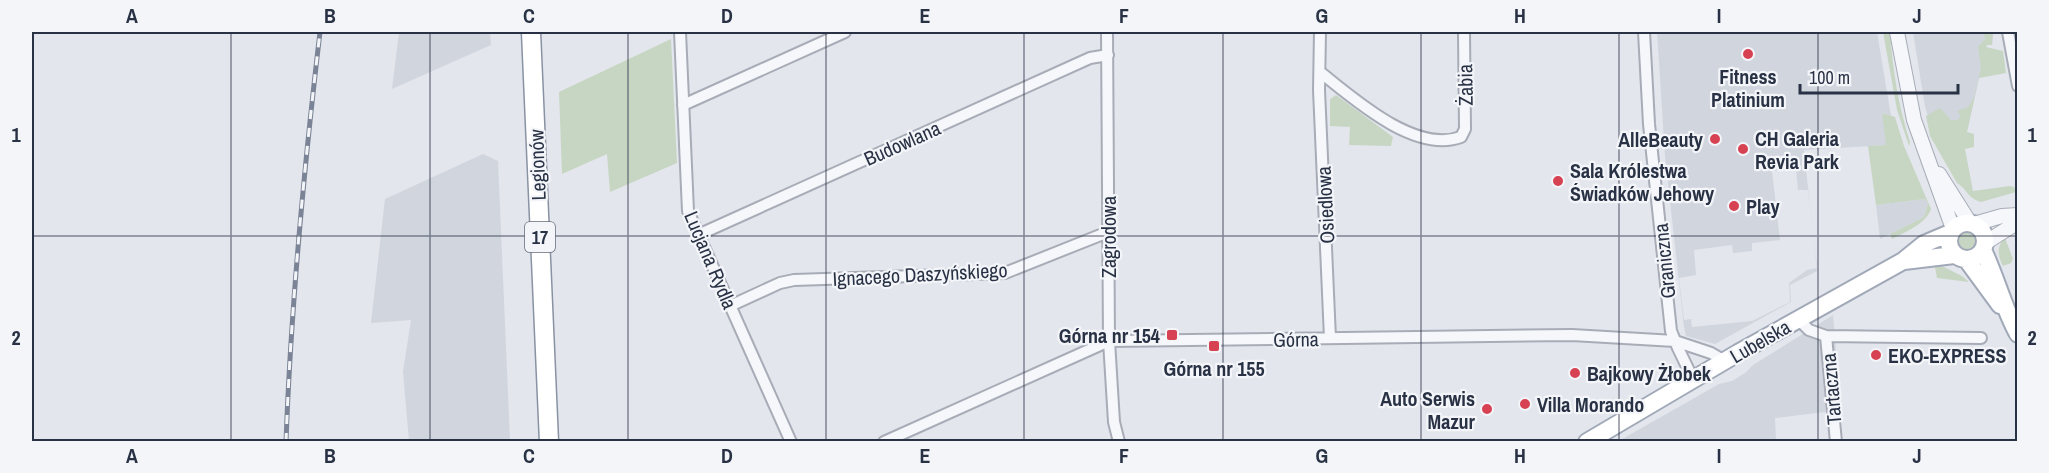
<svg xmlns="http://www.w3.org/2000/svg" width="2049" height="473" viewBox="0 0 2049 473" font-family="'Archivo Narrow',sans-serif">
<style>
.built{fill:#d1d5de;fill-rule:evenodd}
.green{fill:#c7d6c3}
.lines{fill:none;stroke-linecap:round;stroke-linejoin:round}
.minor-casing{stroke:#a7acb7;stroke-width:14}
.tertiary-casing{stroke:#a7acb7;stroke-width:16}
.primary-casing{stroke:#a1a9b8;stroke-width:20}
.trunk-casing{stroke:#8992a3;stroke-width:21}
.minor{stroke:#f6f7fa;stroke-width:10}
.tertiary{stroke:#f6f7fa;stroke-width:14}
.primary{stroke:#fff;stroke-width:16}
.trunk{stroke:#fff;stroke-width:18}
.rail-casing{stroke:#7b8496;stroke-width:5}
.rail{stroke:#f3f5f9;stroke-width:3;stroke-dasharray:9;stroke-linecap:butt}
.grid{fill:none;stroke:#293245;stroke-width:1.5;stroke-opacity:0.55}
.poi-dot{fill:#d74252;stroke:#f3f5f9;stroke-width:2}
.labels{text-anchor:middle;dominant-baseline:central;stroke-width:4.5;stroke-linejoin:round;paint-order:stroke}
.shield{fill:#f3f5f9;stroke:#666c7b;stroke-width:1.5}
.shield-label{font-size:18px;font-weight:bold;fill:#293245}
.poi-label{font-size:20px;font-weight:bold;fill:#293245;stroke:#f3f5f9;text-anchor:start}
.street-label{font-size:20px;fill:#293245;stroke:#f3f5f9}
.neatline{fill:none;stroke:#293245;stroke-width:2}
.grid-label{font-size:20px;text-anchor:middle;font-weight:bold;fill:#293245}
</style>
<rect width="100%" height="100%" fill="#e3e6ec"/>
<!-- built -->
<path class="built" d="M399 32H490L491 45 392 89Z
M1657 32H1877L1891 116 1883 113 1887 145 1804 150 1817 271 1790 285 1791 302 1715 344 1686 336 1684 327 1665 156ZM1796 168 1798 190H1808L1817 268 1807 270 1789 283 1790 302 1752 321 1692 327 1691 319 1684 320 1679 278 1696 275 1694 250 1732 245 1733 253 1752 251V243L1780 240 1772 171Z
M1913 32H1993L1992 45H1987L1986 47 1964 144 1932 129 1925 107Z
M483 154 498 161 510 441H409L403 372 411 320 371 323 385 199Z
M1925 199 1928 204 1924 217 1880 239 1876 205Z
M1833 315 1841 410 1775 418 1776 441 1617 442 1719 384 1732 381 1745 373 1753 365Z"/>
<!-- green -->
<path class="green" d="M1883 32H1890C1893 71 1898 104 1910 142L1909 146 1897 110Z
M1984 32H1993L1992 45H1987L1986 47 2003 51 2006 73 1979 78 1967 132 1974 134V147L1965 149 1973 191 2010 186 2014 187 2016 192 1981 202C1967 198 1968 190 1957 183L1930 136 1926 116 1940 108 1951 120H1957L1961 117 1957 111 1968 107 1974 98 1981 68 1978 46 1985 40Z
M671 39 677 163 610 192 607 154 562 174 559 92Z
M1336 95 1393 137 1391 146 1349 145 1350 127 1330 126V99Z
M1882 113 1895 117 1904 146 1931 209C1926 224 1905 232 1892 239L1890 234 1924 217 1928 204 1925 199 1876 205 1868 146 1886 145Z
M1956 241a10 10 0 1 1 20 0a10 10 0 1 1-20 0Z
M2005 238 2013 259 2011 263 2003 266C1998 257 1996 246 2005 238Z
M1934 262 1962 276 1969 282 1937 278Z"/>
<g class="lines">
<!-- minor casing -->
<g class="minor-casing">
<path id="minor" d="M680 32 688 211 791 442
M1107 32 1109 341 1114 422 1119 442
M1320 32 1319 90 1330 338
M1644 32 1649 124 1671 331 1678 348 1693 379
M2008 32 2018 86
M1320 72C1354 99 1415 154 1461 137L1465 129 1464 32
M683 105 845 32
M698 235 1090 58 1108 55
M730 306 780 283 794 280 1005 273 1108 232
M1798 319 1809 330 1826 336 1981 338
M1826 336 1836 442
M884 442 1109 341 1572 335 1675 341 1711 353 1725 361"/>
</g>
<!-- tertiary casing -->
<g class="tertiary-casing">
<path id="tertiary" d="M1897 32 1914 120 1953 229
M1939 174 1970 223
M1974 224 2002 216 2018 215
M1985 243 2018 222"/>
</g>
<!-- primary casing -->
<g class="primary-casing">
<path id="primary" d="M1949 241a18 18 0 1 1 36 0a18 18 0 1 1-36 0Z
M1983 250C1996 277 2003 307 2018 334
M1967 260 2000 305
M1904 261 1954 255
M1587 442 1738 353 1903 261 1924 244 1950 233"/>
</g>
<!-- trunk casing -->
<g class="trunk-casing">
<path id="trunk" d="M531 32 549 442"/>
</g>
<!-- minor -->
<use href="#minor" class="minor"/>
<!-- tertiary -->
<use href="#tertiary" class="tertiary"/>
<!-- primary -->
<use href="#primary" class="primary"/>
<!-- trunk -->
<use href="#trunk" class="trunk"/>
<!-- rail casing -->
<g class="rail-casing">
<path id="rail" d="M286 442C291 304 304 168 320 32"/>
</g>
<!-- rail -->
<use href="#rail" class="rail"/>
</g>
<!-- grid -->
<path class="grid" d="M231 32V442M430 32V442M628 32V442M826 32V442M1024 32V442M1223 32V442M1421 32V442M1619 32V442M1818 32V442M32 236H2018"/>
<!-- markers -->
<g class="poi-dot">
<circle cx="1748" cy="54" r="6"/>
<circle cx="1715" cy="139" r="6"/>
<circle cx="1743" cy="149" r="6"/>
<circle cx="1558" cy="181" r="6"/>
<circle cx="1734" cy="206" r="6"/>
<rect x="1166" y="329" width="12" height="12" rx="3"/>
<rect x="1208" y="340" width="12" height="12" rx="3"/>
<circle cx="1876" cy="355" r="6"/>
<circle cx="1575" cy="373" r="6"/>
<circle cx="1525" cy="404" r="6"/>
<circle cx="1487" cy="409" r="6"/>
</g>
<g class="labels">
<!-- shield labels -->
<rect class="shield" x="525" y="222" width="30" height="30" rx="4.5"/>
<g class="shield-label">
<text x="540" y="237">17</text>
</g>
<!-- poi labels -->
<g class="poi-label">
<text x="1748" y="76" text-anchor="middle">Fitness<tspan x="1748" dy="23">Platinium</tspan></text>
<text x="1755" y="138">CH Galeria<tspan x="1755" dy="23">Revia Park</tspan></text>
<text x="1703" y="139" text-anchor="end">AlleBeauty</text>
<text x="1570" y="170">Sala Królestwa<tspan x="1570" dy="23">Świadków Jehowy</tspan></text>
<text x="1746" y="206">Play</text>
<text x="1160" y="335" text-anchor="end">Górna nr 154</text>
<text x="1888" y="355">EKO-EXPRESS</text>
<text x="1214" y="368" text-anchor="middle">Górna nr 155</text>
<text x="1587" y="373">Bajkowy Żłobek</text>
<text x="1475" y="398" text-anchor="end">Auto Serwis<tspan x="1475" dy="23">Mazur</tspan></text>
<text x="1537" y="404">Villa Morando</text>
</g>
<!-- street labels -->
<g class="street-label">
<text transform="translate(1465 85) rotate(-91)">Żabia</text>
<text transform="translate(902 143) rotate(-24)">Budowlana</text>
<text transform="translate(537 165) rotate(-92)">Legionów</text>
<text transform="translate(1325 205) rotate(-93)">Osiedlowa</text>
<text transform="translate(1108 237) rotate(-90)">Zagrodowa</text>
<text transform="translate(711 260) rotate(67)">Lucjana Rydla</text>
<text transform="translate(1664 261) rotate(-96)">Graniczna</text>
<text transform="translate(920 274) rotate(-3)">Ignacego Daszyńskiego</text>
<text transform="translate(1296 339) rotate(-1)">Górna</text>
<text transform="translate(1760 341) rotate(-30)">Lubelska</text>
<text transform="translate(1831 389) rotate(-95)">Tartaczna</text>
</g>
</g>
<!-- border -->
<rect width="2049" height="473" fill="none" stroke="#f3f5f9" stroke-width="66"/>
<!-- scale -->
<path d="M1800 84v9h158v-9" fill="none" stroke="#293245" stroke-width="3"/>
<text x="1809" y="84" font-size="18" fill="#293245" stroke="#f3f5f9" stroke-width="4.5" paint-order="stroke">100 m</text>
<rect x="33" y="33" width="1983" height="407" class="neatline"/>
<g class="grid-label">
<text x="132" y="23">A</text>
<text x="330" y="23">B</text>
<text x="529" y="23">C</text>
<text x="727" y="23">D</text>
<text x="925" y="23">E</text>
<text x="1124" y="23">F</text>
<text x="1322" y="23">G</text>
<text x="1520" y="23">H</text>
<text x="1719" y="23">I</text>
<text x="1917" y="23">J</text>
<text x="16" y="142">1</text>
<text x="2032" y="142">1</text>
<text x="16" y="345">2</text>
<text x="2032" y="345">2</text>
<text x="132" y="463">A</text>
<text x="330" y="463">B</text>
<text x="529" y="463">C</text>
<text x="727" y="463">D</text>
<text x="925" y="463">E</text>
<text x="1124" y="463">F</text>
<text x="1322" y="463">G</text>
<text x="1520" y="463">H</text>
<text x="1719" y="463">I</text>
<text x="1917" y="463">J</text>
</g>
</svg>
